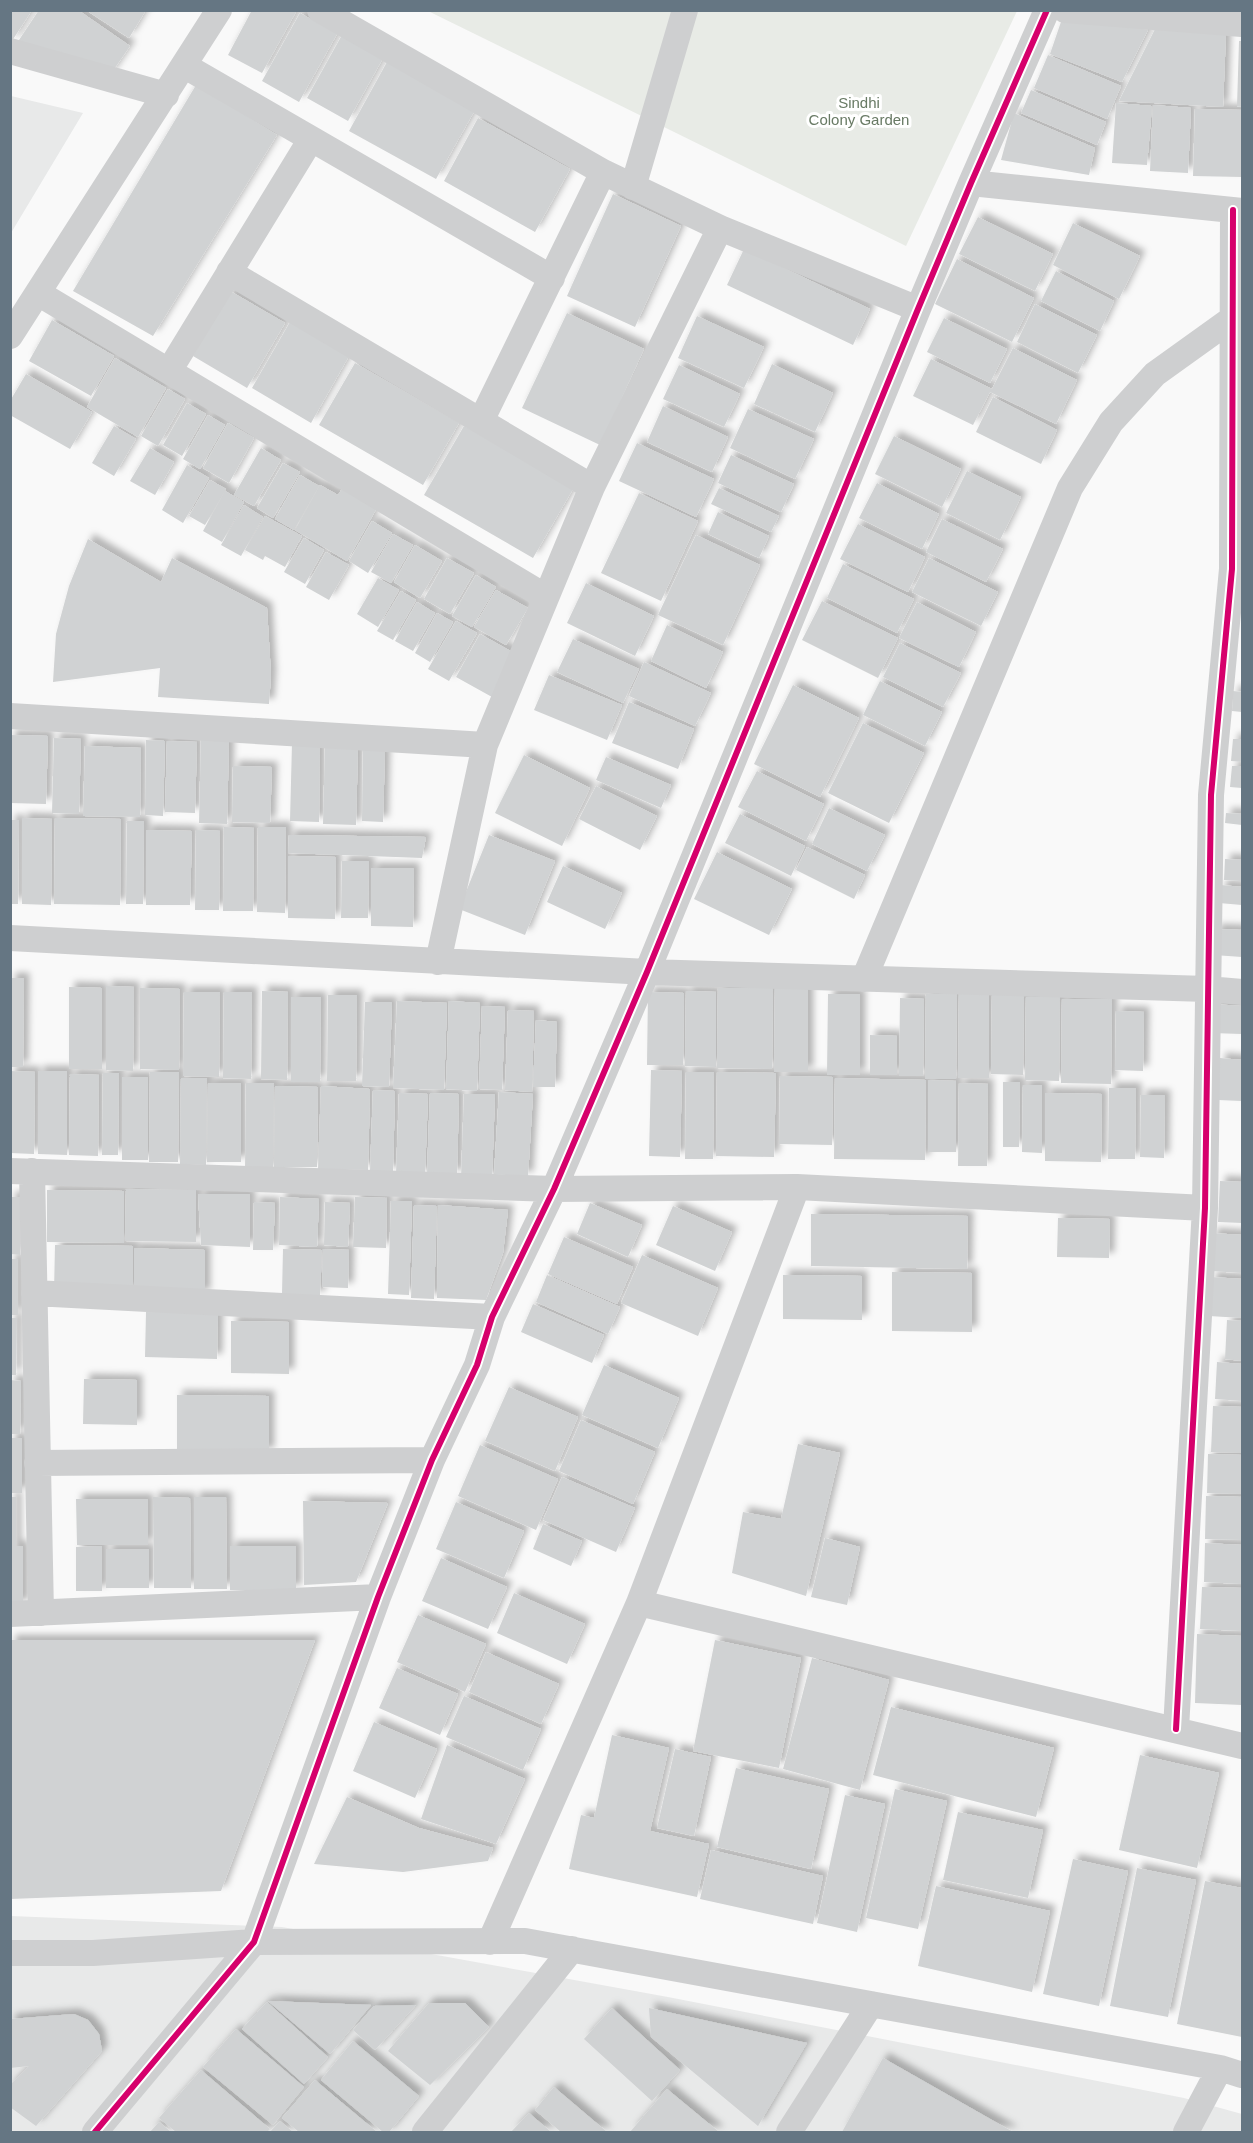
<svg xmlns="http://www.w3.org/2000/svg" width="1253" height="2143" viewBox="0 0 1253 2143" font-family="Arial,sans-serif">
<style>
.built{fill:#e8e9e9}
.green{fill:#e8ebe6}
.building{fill:#d0d2d3;filter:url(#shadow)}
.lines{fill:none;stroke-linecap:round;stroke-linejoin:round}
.minor{stroke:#cecfd0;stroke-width:26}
.cycleway-casing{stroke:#fff;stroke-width:10}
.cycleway{stroke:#d6006c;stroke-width:6}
.labels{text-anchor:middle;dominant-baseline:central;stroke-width:6;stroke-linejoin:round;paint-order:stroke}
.park-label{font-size:15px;fill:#687a64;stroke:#fff}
</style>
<defs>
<filter id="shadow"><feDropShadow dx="5.5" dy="-5.5" stdDeviation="3" flood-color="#0004"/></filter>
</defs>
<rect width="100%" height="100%" fill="#f9f9f9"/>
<!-- built -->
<path class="built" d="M11 96 83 113 11 233 10 96Z
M11 1916 282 1927 668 1997 1184 2098 1242 2114V2132H11Z"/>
<!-- green -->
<path class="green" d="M428 11H1017L906 246Z"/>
<!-- building -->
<path class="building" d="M10 10H32L10 44Z
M39 10H78L130 46 110 75 17 43Z
M90 10H146L129 38 89 12Z
M252 10H297L262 73 228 55Z
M300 13 337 34 299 102 262 81Z
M1063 16 1148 30 1122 82 1050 54Z
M1155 29 1226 33 1223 107 1119 101Z
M342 35 383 58 348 121 307 98Z
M1239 41H1242V107L1237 106Z
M1048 55 1121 86 1107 119 1034 88Z
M387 62 475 110 436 179 349 131Z
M196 85 277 135 153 336 73 291Z
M1031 90 1106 122 1097 145 1021 113Z
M1116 103 1152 106 1147 165 1112 163Z
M1153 105 1191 108 1188 173 1150 171Z
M1195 109 1242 110V177L1193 176Z
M1014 113 1095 148 1089 175 1001 160Z
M478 118 570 169 535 232 444 181Z
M613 194 681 226 635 327 567 296Z
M978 217 1053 254 1035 291 959 254Z
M1073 223 1140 256 1119 299 1053 265Z
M744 249 870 309 853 345 727 285Z
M957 259 1034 298 1012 342 935 304Z
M1056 271 1114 301 1100 331 1041 301Z
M230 291 285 323 247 388 193 356Z
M1035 304 1097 335 1078 373 1017 342Z
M567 313 644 349 600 445 522 408Z
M697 316 764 347 744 388 678 358Z
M944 318 1007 349 990 383 927 352Z
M52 320 114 356 91 396 29 361Z
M290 322 349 356 311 423 252 388Z
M1013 348 1077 380 1056 424 990 392 973 425 913 396 931 359 992 389Z
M115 358 166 388 138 437 87 407Z
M355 363 459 423 423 485 319 425Z
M772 364 833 393 815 432 754 404Z
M679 365 740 394 724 427 663 399Z
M26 374 92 412 70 449 10 415V401Z
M168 389 185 399 158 446 141 436Z
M993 397 1057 430 1041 464 976 432Z
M187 403 206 414 182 456 163 445Z
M663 406 728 437 712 472 647 442Z
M748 409 814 439 795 479 730 448Z
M208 415 225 425 200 469 183 459Z
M228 423 254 438 229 483 203 468Z
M114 426 136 439 114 476 92 463Z
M464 426 573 489 533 558 424 495Z
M894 436 961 469 942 507 875 474Z
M637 443 714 479 696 517 619 481Z
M150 448 174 462 155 495 130 481Z
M261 448 281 460 254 506 234 495Z
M731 455 794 484 781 512 718 483Z
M283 463 300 472 273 518 257 508Z
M187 465 209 478 183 523 162 510Z
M967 471 1021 497 1000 540 946 513Z
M300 475 319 486 294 530 275 519Z
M210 480 226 489 205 525 189 516Z
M877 483 939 514 922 549 859 518Z
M320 485 338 495 344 486 378 506 347 561 295 530Z
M719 488 779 516 771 532 711 504Z
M225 491 244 502 222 542 203 531Z
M639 493 698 521 661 601 601 573Z
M244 505 263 517 241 556 221 545Z
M718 512 769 536 759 558 708 534Z
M265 516 302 536 285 567 265 556 263 560 245 550Z
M942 519 1003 549 986 582 926 552Z
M372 521 392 533 368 573 349 561Z
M858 524 925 557 908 592 840 559Z
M393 534 413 545 391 583 371 572Z
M696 535 760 565 723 645 658 615Z
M304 538 324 550 305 584 284 572Z
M88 539 161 582 172 558 267 608 271 675 269 704 158 697 160 668 53 682 56 634 69 586Z
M415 545 442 561 420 598 394 582Z
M326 552 349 565 329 600 306 587Z
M447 558 474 573 450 614 424 599Z
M929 558 998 592 981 626 912 592Z
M843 564 914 599 897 633 827 598Z
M476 575 496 587 472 627 452 616Z
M378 578 399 590 378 627 357 614Z
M586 583 654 616 635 656 567 623Z
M496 590 528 608 506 645 474 627Z
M401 591 416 600 393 640 377 631Z
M822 601 898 638 878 678 802 640Z
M417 602 435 613 413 651 395 641Z
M917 602 976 632 959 667 899 638Z
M437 613 453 622 430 662 415 653Z
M456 621 477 633 449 681 428 669Z
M667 625 723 652 706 688 651 661Z
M480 634 516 654 492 697 456 677Z
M573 639 639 669 623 703 557 672Z
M900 643 961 673 943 707 883 677Z
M644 662 711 693 695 726 629 696Z
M549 675 622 705 607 740 534 710Z
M880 681 942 712 925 746 863 715Z
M793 685 859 718 820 797 754 764Z
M1233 691 1242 692V712L1232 711Z
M629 702 694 729 678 769 612 743Z
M863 723 924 753 889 823 828 793Z
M10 735 48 736 46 804 10 803Z
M54 738 81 739 79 814 52 813Z
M201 739 229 740 227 824 199 823Z
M1233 739H1242V762L1231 761Z
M146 740 165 741 163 816 145 815Z
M167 741 197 742 195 813 165 812Z
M292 743H320L319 822 290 821Z
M325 745 358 746 356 825 323 824Z
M85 746 141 748 140 817 83 816Z
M363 750H385L383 822 362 821Z
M524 755 590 788 562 846 495 813Z
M606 757 671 785 661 808 596 780Z
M233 766 272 767 270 823 232 822Z
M1232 766H1242V788L1230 787Z
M757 771 824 804 806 841 738 807Z
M596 786 657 816 640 850 579 819Z
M829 808 885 835 867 871 812 844Z
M1226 813 1242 814V825L1225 823Z
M740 814 805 846 791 876 725 843Z
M22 818 52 819 51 905 22 904Z
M55 818 121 819 120 905 54 904Z
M10 820H19L18 904H10Z
M127 821H144L143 904H126Z
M224 827 254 828 253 911H223Z
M258 827H286L285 913 257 912Z
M146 830 192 831 190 905H146Z
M196 830 220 831 219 910H195Z
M289 835 426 837 422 858 288 853Z
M489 835 555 861 525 935 459 909Z
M807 847 865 875 854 899 796 870Z
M717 852 792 889 769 935 694 899Z
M288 856 336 857 335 919 288 918Z
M1225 859 1242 860V881L1224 880Z
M342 861H369L368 918H341Z
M563 866 622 893 605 929 547 902Z
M371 868H414L413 927 371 926Z
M1221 885 1242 887V905L1219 903Z
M1215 929 1242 930V957L1214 955Z
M10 978H24L23 1067H10Z
M106 986 134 987 133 1071 106 1070Z
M69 987 102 988V1069H69Z
M775 987H808V1072H774Z
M140 988 180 989 179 1070 140 1069Z
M718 988H773L772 1069 717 1068Z
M262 991 288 992 287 1080 261 1079Z
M686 991 716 992V1067L685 1066Z
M184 992H220L219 1077 183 1076Z
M224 992H252L251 1079 223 1078Z
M648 992 684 993 683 1065H647Z
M959 993 989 994V1078H958Z
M828 994H860V1075H827Z
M926 994H957L956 1079H925Z
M328 995H357L356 1081H327Z
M992 995H1024L1023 1075 991 1074Z
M291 997H321L320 1082H291Z
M1026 997H1060L1059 1081 1025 1080Z
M900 998 924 999 923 1076H899Z
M1062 999H1112L1111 1084 1061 1083Z
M397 1001 447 1003 444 1090 393 1088Z
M449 1001 480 1003 477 1091 446 1089Z
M365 1002H392L389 1087 362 1086Z
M1213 1004 1242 1006V1034L1211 1033Z
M482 1006 505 1007 502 1090 479 1089Z
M508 1010 534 1011 532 1092 505 1090Z
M1116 1011 1144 1012 1143 1071 1115 1070Z
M536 1020 557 1022 555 1087H533Z
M870 1035 897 1036V1075H870Z
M1220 1058 1242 1060V1101L1218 1100Z
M651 1070 682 1071 680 1157 649 1156Z
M10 1071 35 1072 34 1154 10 1153Z
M38 1071H67V1155L38 1154Z
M150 1072H179L178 1162H149Z
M686 1072H714L713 1159H685Z
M717 1072 776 1073 774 1157 716 1156Z
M103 1073H119L118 1155H102Z
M70 1074 99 1075 98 1156 69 1155Z
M780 1076 833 1077 832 1145 779 1144Z
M122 1077H148V1160H122Z
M181 1078H207L206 1165 180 1164Z
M835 1078 926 1080 925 1160 834 1159Z
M928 1080 956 1081V1152H928Z
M1003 1082H1020L1019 1147H1003Z
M208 1083H241V1162H207Z
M246 1083H274L273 1171 245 1170Z
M959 1083 988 1084 987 1166H958Z
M1023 1085H1042V1153L1022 1152Z
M275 1086 318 1087 317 1167H274Z
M321 1086 370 1089 368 1170 318 1169Z
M1109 1088H1136L1135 1159H1108Z
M373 1090 395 1091 393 1172 370 1171Z
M499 1092 533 1094 528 1177 494 1174Z
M399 1093 428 1094 425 1175 396 1174Z
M430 1093 459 1094 457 1175 427 1174Z
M1045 1093 1102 1094 1101 1162 1045 1161Z
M464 1094H495L492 1179 461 1178Z
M1141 1095H1165L1164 1158 1140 1157Z
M1220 1181 1242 1182V1223L1218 1222Z
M126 1189 196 1190V1242L125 1241Z
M47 1190 124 1191V1243L47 1242Z
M198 1194H250V1247L201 1245Z
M10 1197H21L20 1255 10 1254Z
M280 1197 319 1199 317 1247 279 1245Z
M355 1197 387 1198 386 1248 353 1247Z
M391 1201H412L409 1295 388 1294Z
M254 1202 275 1203 273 1250H253Z
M325 1202 350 1203 348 1247 324 1245Z
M590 1203 642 1225 628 1257 577 1234Z
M414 1205 437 1206 434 1299 411 1298Z
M438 1205 508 1210 503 1253 486 1300 437 1298Z
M673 1206 732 1232 715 1271 656 1245Z
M811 1214 968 1216 967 1269 811 1266Z
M1058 1218 1110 1219 1109 1258 1057 1257Z
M1212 1233 1242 1235V1273L1210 1271Z
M564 1237 633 1267 617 1304 548 1274Z
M55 1245 133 1246V1292L54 1291Z
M134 1248 205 1250V1295L134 1294Z
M283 1249 322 1250 320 1296 282 1294Z
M323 1249 349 1250 348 1288 322 1287Z
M642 1255 718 1288 698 1336 621 1303Z
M10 1259H18V1315H10Z
M892 1272 972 1273V1332L892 1331Z
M547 1275 620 1307 608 1334 536 1302Z
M783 1275 862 1276V1320L783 1319Z
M1211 1277 1242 1279V1318L1209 1316Z
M533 1304 604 1335 592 1363 521 1332Z
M146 1312 218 1313 217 1359 145 1357Z
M10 1318H17L16 1375H10Z
M1227 1320 1242 1321V1361L1225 1359Z
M231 1321 289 1322V1374L231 1373Z
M1217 1362 1242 1364V1401L1215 1399Z
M604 1365 679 1398 658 1448 582 1415Z
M84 1379 137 1380V1425L83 1424Z
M10 1380 21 1381 20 1434H10Z
M509 1387 578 1417 555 1471 485 1441Z
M177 1395 269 1396V1453H177Z
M1213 1406 1242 1407V1453L1211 1452Z
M581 1420 655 1452 633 1504 559 1471Z
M10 1438H22V1493H10Z
M798 1444 840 1453 806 1596 732 1573 743 1512 781 1519Z
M480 1445 558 1479 536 1530 458 1496Z
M1208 1454 1242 1455V1494L1207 1493Z
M562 1477 635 1508 616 1552 543 1520Z
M1206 1496 1242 1497V1540L1205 1539Z
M10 1497H16V1546H23V1605H10Z
M153 1497 190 1498 191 1588H154Z
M194 1497H226L227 1589H194Z
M76 1499H148V1545H77Z
M303 1501 388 1503 356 1582 304 1585Z
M456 1502 524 1531 504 1578 436 1549Z
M543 1524 582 1541 571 1566 533 1549Z
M825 1538 860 1547 847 1605 811 1597Z
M1205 1543 1242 1545V1584L1204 1582Z
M102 1546V1591H76V1547Z
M230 1546H296V1590H230Z
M106 1549H149V1588H106Z
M441 1558 507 1587 488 1629 422 1601Z
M1202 1587 1242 1588V1631L1200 1629Z
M514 1593 585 1624 567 1664 497 1633Z
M418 1615 486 1644 465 1692 397 1662Z
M1197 1634 1242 1636V1705L1195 1703Z
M10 1640H315L221 1891 10 1899Z
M715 1640 801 1658 779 1768 693 1751Z
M486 1652 559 1684 541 1724 469 1692Z
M812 1658 889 1680 860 1790 783 1769Z
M397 1668 458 1694 440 1735 379 1708Z
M464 1696 541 1729 523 1770 446 1737Z
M891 1707 1054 1748 1036 1817 873 1775Z
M374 1722 437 1749 415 1798 353 1771Z
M612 1735 669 1748 650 1831 709 1844 697 1897 569 1869 581 1815 594 1818Z
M447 1745 525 1779 496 1844 421 1819Z
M675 1749 711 1757 694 1836 657 1828Z
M1140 1755 1219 1773 1197 1868 1119 1850Z
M736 1768 829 1789 811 1869 717 1847Z
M895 1789 947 1801 918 1929 866 1918Z
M845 1795 885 1804 857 1932 817 1923Z
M347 1797 419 1828 493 1848 488 1861 403 1872 314 1864Z
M958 1812 1043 1830 1028 1898 943 1880Z
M711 1850 823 1876 813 1924 700 1899Z
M1073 1859 1128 1871 1099 2006 1043 1994Z
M1137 1868 1196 1880 1168 2017 1110 2006Z
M1205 1881 1242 1888V2037L1177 2024Z
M936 1886 1050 1911 1032 1992 918 1966Z
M268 2001 371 2005 330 2054Z
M267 2002 328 2057 304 2084 242 2029Z
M429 2003H465L489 2027 430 2085 388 2051Z
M416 2005 375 2050 353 2030 374 2006Z
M612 2008 680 2070 652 2101 584 2039Z
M649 2008 807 2043 758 2126 651 2037Z
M74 2014 88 2020 99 2034 102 2051 36 2126 10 2107V2085L29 2066 10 2068V2019Z
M236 2029 304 2087 273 2125 203 2067Z
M353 2041 419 2096 389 2132H383L321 2080Z
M883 2058 1013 2132H842Z
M201 2070 270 2129 267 2132H176L159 2118Z
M315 2080 377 2132H299L282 2118Z
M554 2087 607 2132H561L535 2110Z
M667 2089 719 2132H630Z
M529 2113 551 2132H511Z
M280 2121 293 2132H270Z
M159 2122 171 2132H150Z"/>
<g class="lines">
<!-- minor -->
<path class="minor" d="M320 10 603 172 720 228 918 309
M1065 10 1242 24
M10 51 166 95
M185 66 552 278
M971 183 1242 211
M633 187 685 10
M229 272 592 487
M38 293 546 597
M10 336 219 10
M169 371 311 139
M481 421 603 172
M10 716 485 745
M10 938 647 972 1207 989 1242 992
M438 962 485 745 592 487 720 228
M864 979 1070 488 1111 422 1155 374 1233 318
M10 1171 554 1189 797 1187 1205 1208
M32 1171 41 1613
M34 1293 492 1317
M37 1463 432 1460
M639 1603 1242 1746
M10 1614 378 1597
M1176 1729 1205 1208 1211 795 1232 569 1233 210
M490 1942 639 1603 797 1187
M10 1953H93L254 1942 525 1941 1220 2068 1242 2075
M95 2132 254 1942 378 1597 432 1460 477 1365 492 1317 554 1189 647 972 918 309 971 183 1047 10
M425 2132 572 1949
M789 2132 871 2004
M1186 2132 1220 2068"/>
<!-- cycleway casing -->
<g class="cycleway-casing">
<path id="cycleway" d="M1176 1729 1205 1208 1211 795 1232 569 1233 210
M95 2132 254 1942 378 1597 432 1460 477 1365 492 1317 554 1189 647 972 918 309 971 183 1047 10"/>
</g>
<!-- cycleway -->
<use href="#cycleway" class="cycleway"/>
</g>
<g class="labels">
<!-- park labels -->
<g class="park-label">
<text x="859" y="102">Sindhi<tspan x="859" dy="17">Colony Garden</tspan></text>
</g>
</g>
<!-- border -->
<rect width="1253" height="2143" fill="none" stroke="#657683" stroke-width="24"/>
</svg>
